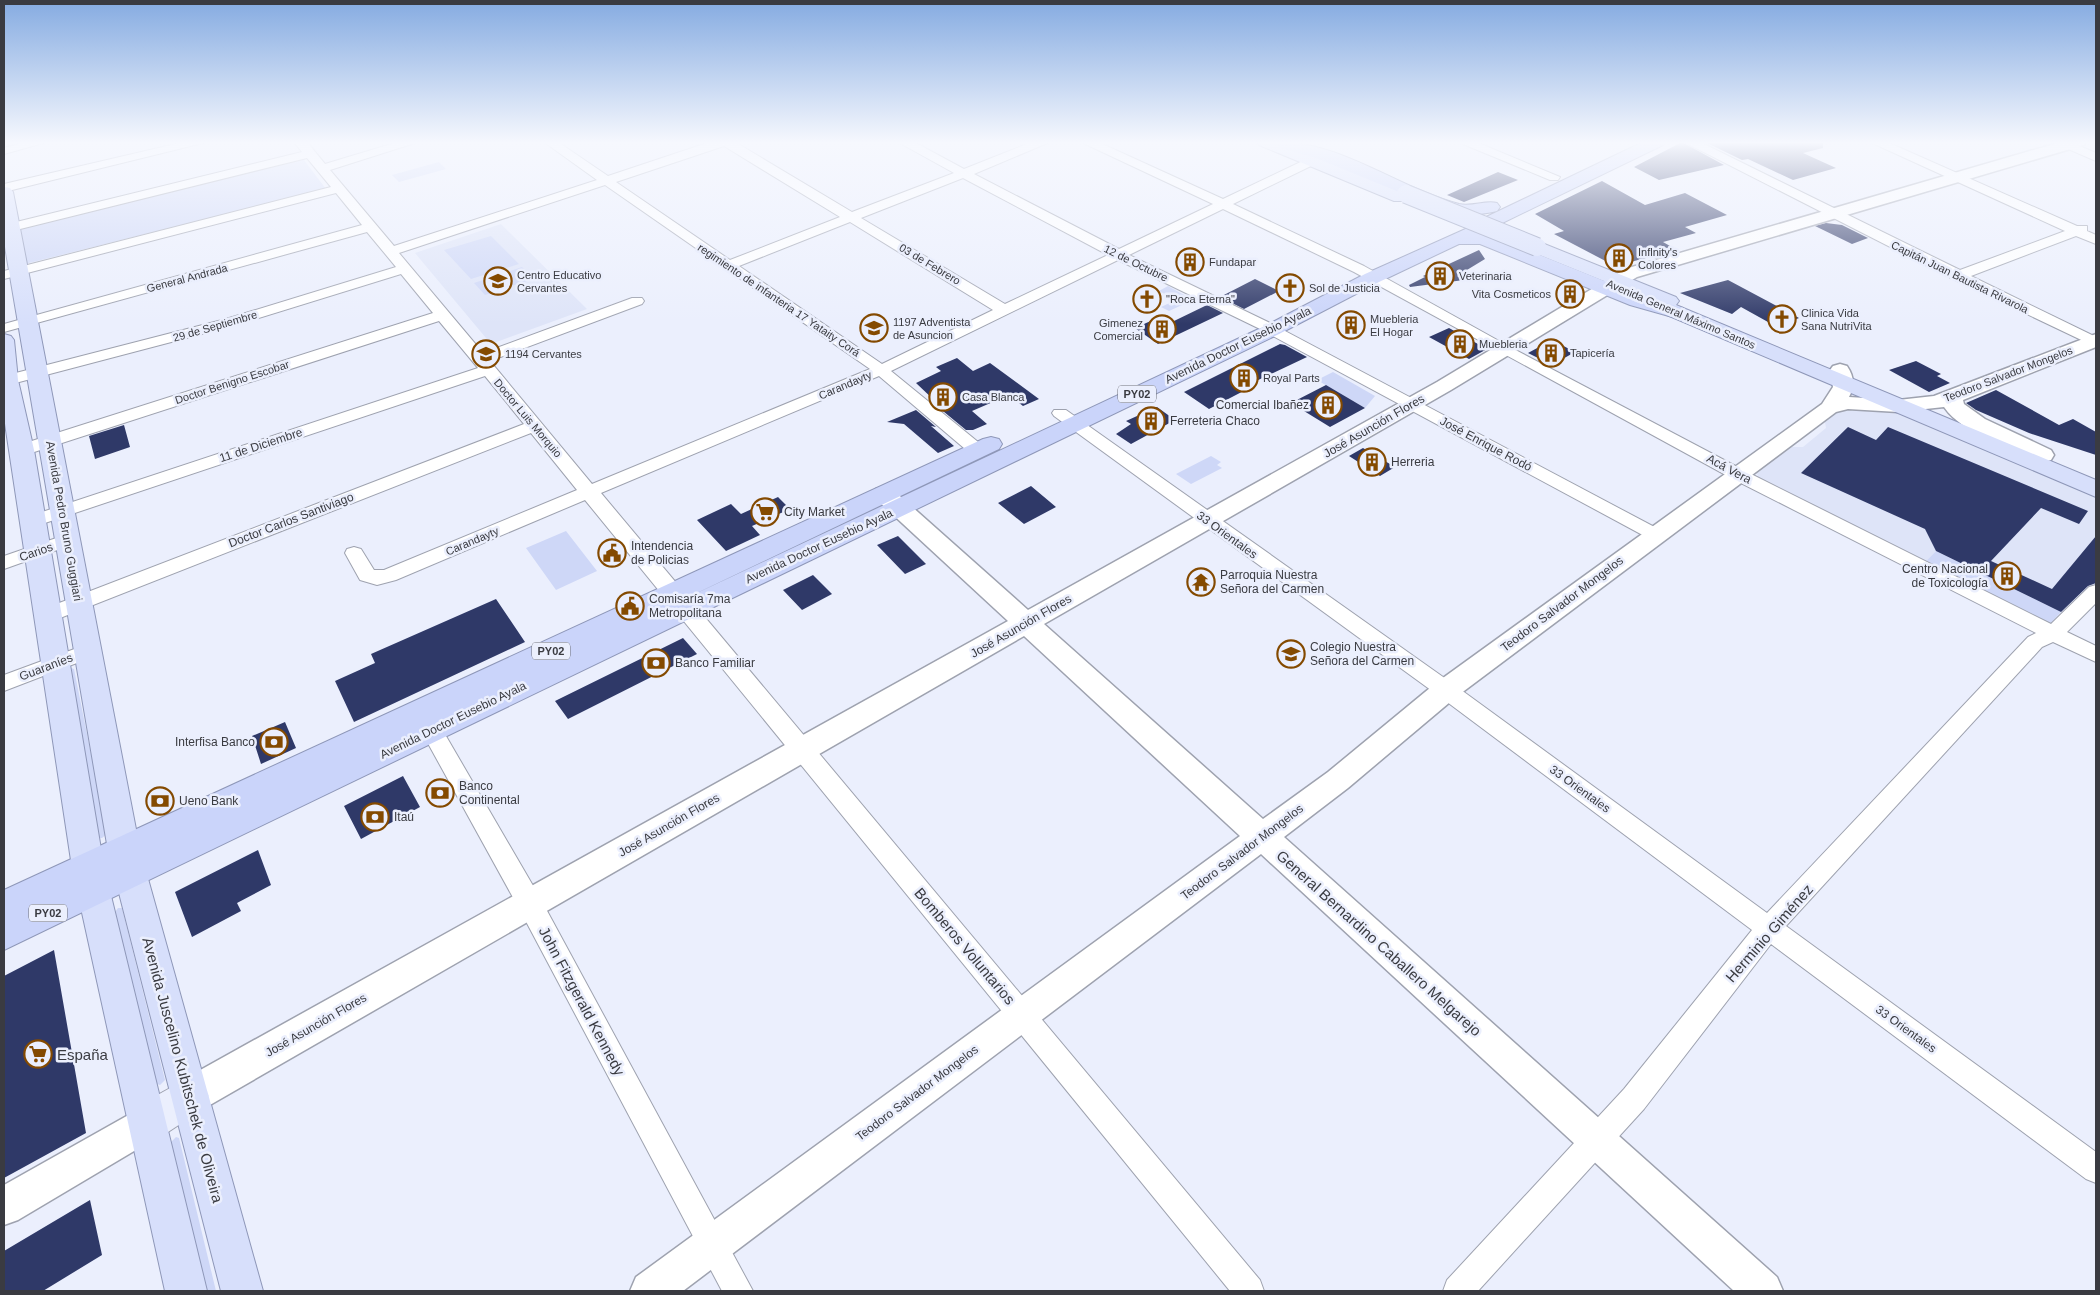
<svg xmlns="http://www.w3.org/2000/svg" width="2100" height="1295" viewBox="0 0 2100 1295" font-family="Arial,sans-serif">
<style>
.built{fill:#dee4f8}
.green{fill:#ced7f7}
.building{fill:#2f3968}
.lines{fill:none;stroke-linecap:round;stroke-linejoin:round}
.minor-casing{stroke:#9ea2af;stroke-width:2}
.tertiary-casing{stroke:#9ea2af;stroke-width:3}
.secondary-casing{stroke:#9ea2af;stroke-width:2}
.primary-casing{stroke:#8e97b8;stroke-width:2}
.trunk-casing{stroke:#8e97b8;stroke-width:2}
.minor{fill:#fff;fill-rule:evenodd}
.tertiary{fill:#fff;fill-rule:evenodd}
.secondary{fill:#ebeffd;fill-rule:evenodd}
.primary{fill:#d7dffb;fill-rule:evenodd}
.trunk{fill:#cad4fa;fill-rule:evenodd}
.primary-bridge-casing{stroke:#8e97b8;stroke-width:20;stroke-linecap:butt}
.primary-bridge{stroke:#d7dffb;stroke-width:18}
.labels{text-anchor:middle;dominant-baseline:central;stroke-width:5;stroke-linejoin:round;paint-order:stroke}
.far-poi-label{font-size:11px;fill:#3a3b41;stroke:#ebeffd;text-anchor:start}
.far-street-label{font-size:11px;fill:#3a3b41;stroke:#ebeffd}
.shield{fill:#ebeffd;stroke:#6f7179;stroke-width:1}
.shield-label{font-size:11px;font-weight:bold;fill:#3a3b41}
.street-label{font-size:12px;fill:#3a3b41;stroke:#ebeffd}
.poi-label{font-size:12px;fill:#3a3b41;stroke:#ebeffd;text-anchor:start}
.near-street-label{font-size:15px;fill:#3a3b41;stroke:#ebeffd}
.near-poi-label{font-size:15px;fill:#3a3b41;stroke:#ebeffd;text-anchor:start}
</style>
<rect width="100%" height="100%" fill="#ebeffd"/>
<!-- built -->
<path class="built" d="M501 224 587 309 491 344 415 253Z
M1861 407 1898 413 2096 494V584L2089 587 2061 612 1936 551 1926 561 1758 477 1757 473 1792 447H1803L1826 428 1825 422 1841 409Z"/>
<!-- green -->
<path class="green" d="M299 159 304 160 326 189 25 264 20 231 24 227Z
M439 162 446 169 399 182 392 175Z
M491 236 519 264 471 279 444 250Z
M522 267 533 279 485 295 474 283Z
M1168 286 1193 300 1169 311 1161 307 1176 300 1159 291Z
M1333 372 1375 396 1365 408 1317 380Z
M1211 456 1221 462 1217 465 1222 468 1191 484 1176 474Z
M566 531 597 571 556 590 526 548Z
M1936 551 2061 612 2051 623 2045 621 1926 561Z
M71 668 74 669 107 834 102 838H99L67 671Z
M118 908H122L165 1080 160 1085 157 1084 115 912Z
M176 1137 179 1138 216 1291H206L171 1142Z"/>
<!-- building -->
<path class="building" d="M1682 142 1724 165 1659 180 1634 167Z
M1705 142H1823V148L1803 153 1836 168 1793 180 1748 159 1742 160Z
M1498 172 1518 180 1464 202 1447 195Z
M1602 181 1645 205 1685 193 1727 215 1685 227 1696 233 1663 242 1677 250 1615 266 1554 234 1564 231 1535 214Z
M1826 223 1842 225 1868 238 1852 244 1815 226Z
M1479 250 1485 259 1457 276 1464 280 1410 287 1409 285 1425 277 1423 276Z
M1255 279 1279 291 1244 309 1220 297Z
M1728 280 1799 318 1777 327 1741 307 1732 314 1680 293Z
M1207 305 1223 313 1158 344 1135 328 1164 315 1174 321Z
M1449 328 1487 349 1469 359 1429 337Z
M1552 340 1575 352 1552 365 1528 353Z
M1280 344 1285 345 1307 357 1254 382 1257 384 1209 409 1184 392Z
M957 358 973 371 990 363 1039 399 1023 406 1009 395 972 411 987 424 973 430H966L932 402 935 401 916 383 941 371 936 367Z
M1916 361 1941 374 1937 376 1950 383 1929 392 1889 370Z
M1326 385 1365 408 1330 427 1291 403Z
M1996 390 2059 425 2073 419 2096 432V455L2029 433 1976 410 1966 403Z
M1157 407 1175 420 1131 444 1116 434 1131 424 1126 421Z
M916 410 936 427 931 426 954 446 938 453 904 424 887 422Z
M124 425 130 447 95 459 89 436Z
M1848 427 1876 440 1888 427 2088 511 2079 524 2041 508 1991 561 2052 589 2096 536V583L2088 586 2061 612 1936 551 1925 529 1801 473Z
M1363 448 1395 467 1380 476 1349 456Z
M1031 486 1056 507 1024 524 998 503Z
M778 497 790 509 752 526 760 535 726 551 697 520 731 504 741 514Z
M898 536 926 564 905 574 877 545Z
M813 575 832 594 802 610 783 590Z
M496 599 525 642 354 722 335 681 375 663 371 654Z
M683 638 697 654 568 719 555 701Z
M285 722 296 748 261 764 252 736Z
M403 776 420 807 361 839 344 806Z
M258 850 271 885 237 903 241 911 192 937 175 892Z
M54 950 86 1133 4 1178V976Z
M90 1200 102 1255 43 1291H4V1251Z"/>
<g class="lines">
<!-- minor casing -->
<g class="minor-casing">
<path id="minor" d="M25 142H47L4 154V148Z
M184 142H207L4 192V184Z
M294 142H307L325 164 398 142H418L330 170 394 246 597 180 544 142H558L608 176 710 142H735L852 212 954 173 898 142H914L964 169 1032 142H1050L974 174 1119 249 1213 204 1081 142H1098L1223 199 1311 157 1315 158 1317 161 1315 164 1233 204 1364 266 1508 346 1745 471 2051 624 2089 587 2096 585V603L2067 632 2096 646V662L2053 642 2042 647 1786 926 2096 1152V1183L2086 1179 1771 944 1644 1109 1478 1291H1443L1447 1280 1624 1089 1752 930 1439 696 1054 416 1052 413 1054 410H1066L1453 684 1767 913 2028 637 2036 633 1733 479 1354 272 1223 209 1129 255 1268 322 1662 531 1665 535 1662 539 1656 541 1650 539 1258 328 1118 260 891 371 983 446 985 450 983 454H971L879 376 601 493 1260 1280 1264 1291H1230L585 500 396 580 377 585 360 580 345 553 347 549 354 547 361 549 374 570H384L577 490 531 433 55 620 48 622 41 620 38 615 41 610 524 424 485 376 39 525H27L24 521 27 517 478 368 439 321 28 454H16L14 450 16 446 433 313 401 274 236 325 4 386V376L226 319 396 267 367 232 4 332V324L362 225 336 193 4 279V271L331 187 307 158 4 233V225L302 152ZM724 146 840 217 730 260 616 182ZM963 178 1108 255 1005 304 861 218ZM605 185 870 369 592 484 490 361 642 304 644 301 642 298H632L483 353 399 253ZM850 222 993 310 882 364 739 266Z
M1458 142H1476L1560 177 1558 180H1550Z
M1684 142H1700L1960 270 2065 231 1870 142H1887L2077 226H2087V231L2096 235V244L2076 236 1971 276 2096 337V347L1953 279Z
M2052 142H2070L2096 153V161Z
M68 534 74 536 77 540 74 544 4 569V556Z
M88 644 95 646 98 651 95 656 4 691V675Z
M425 710 432 712 539 896 753 1291H722L521 912 414 718 418 712Z"/>
</g>
<!-- tertiary casing -->
<g class="tertiary-casing">
<path id="tertiary" d="M2061 142H2086L2084 145 1637 277 1451 390 1044 624 1263 819 1328 772 1436 683 1822 404 1833 387 1830 370 1833 366 1840 364 1847 366C1854 376 1855 386 1849 397L1898 400 1934 396 2096 334V347L1963 400 1964 404 1985 419 2051 450 2054 455 2051 460 2043 462 2035 460C2007 442 1963 435 1944 407L1898 412 1848 409 1836 412 1456 697 1348 788 1284 837 1777 1277 1783 1291H1734L1261 854 683 1291H630L636 1277 1240 836 1024 636 203 1109 190 1114 177 1109 172 1096 177 1083 1008 621 876 499 873 494 876 489 884 487 892 489 1028 610 1437 382 1625 269Z
M148 1104 161 1109 166 1122 161 1135 18 1220 4 1225V1185Z"/>
</g>
<!-- secondary casing -->
<g class="secondary-casing">
<path id="secondary" d="M190 1077 203 1083 209 1096 203 1109 162 1136 148 1141 134 1136 129 1122 134 1108Z"/>
</g>
<!-- primary casing -->
<g class="primary-casing">
<path id="primary" d="M1257 142H1280L1406 193 1409 197 1406 201H1394L1259 145Z
M4 187 10 188 13 192 140 850 263 1291H221L108 850 4 241Z
M1537 241 1676 297 1679 301 1676 305 2096 480V497L1641 304 1638 300 1641 296 1530 251 1528 247 1530 243Z
M4 334 11 336 14 340 18 380 34 450 104 867 207 1291H165L72 867 4 417Z"/>
</g>
<!-- trunk casing -->
<g class="trunk-casing">
<path id="trunk" d="M1280 142C1341 142 1401 189 1459 204 1472 207 1485 200 1497 203L1500 207 1497 211C1481 215 1464 216 1448 212L1316 158 1280 148 1278 145Z
M1643 142H1665L1663 145 1494 227H1482L1479 223 1482 219Z
M1470 227 1476 228 1479 233 1490 235 1644 297 1683 308 1686 312 1683 316 1676 318 1630 305 1480 244H1459L1379 282 1279 334 4 950V890L983 439 991 437 999 439 1002 444 999 449 680 601 1265 326 1365 274Z"/>
</g>
<!-- minor -->
<use href="#minor" class="minor"/>
<!-- tertiary -->
<use href="#tertiary" class="tertiary"/>
<!-- secondary -->
<use href="#secondary" class="secondary"/>
<!-- primary -->
<use href="#primary" class="primary"/>
<!-- trunk -->
<use href="#trunk" class="trunk"/>
<!-- primary-bridge casing -->
<g class="primary-bridge-casing">
<path id="primary-bridge" d="M1406 194 1537 247"/>
</g>
<!-- primary-bridge -->
<use href="#primary-bridge" class="primary-bridge"/>
</g>
<!-- sky -->
<linearGradient id="sky" x2="0" y2="1"><stop stop-color="#85abe1"/><stop offset="0.44" stop-color="#f6f8fe"/><stop offset="1" stop-color="#f6f8fe" stop-opacity="0"/></linearGradient>
<rect width="2100" height="324" fill="url(#sky)"/>
<!-- icons -->
<defs>
<g id="building-ring" transform="scale(1.4375)"><circle r="9.5" fill="#ebeffd" stroke="#844a00" stroke-width="1.5"/><path d="M-4-6H4V6H1V3H-1V6H-4ZM-2.5-4.3h1.7v1.8h-1.7ZM.8-4.3h1.7v1.8H.8ZM-2.5-1h1.7V.8h-1.7ZM.8-1h1.7V.8H.8Z" fill="#844a00"/></g>
<g id="school-ring" transform="scale(1.4375)"><circle r="9.5" fill="#ebeffd" stroke="#844a00" stroke-width="1.5"/><path d="M0-5L7-2L0 1L-7-2ZM-4 1L0 2.5L4 1V4Q0 6-4 4Z" fill="#844a00"/></g>
<g id="church-ring" transform="scale(1.4375)"><circle r="9.5" fill="#ebeffd" stroke="#844a00" stroke-width="1.5"/><path d="M-1.2-6h2.4v3.5h3.3v2.4h-3.3V6h-2.4V-.1h-3.3v-2.4h3.3Z" fill="#844a00"/></g>
<g id="supermarket-ring" transform="scale(1.4375)"><circle r="9.5" fill="#ebeffd" stroke="#844a00" stroke-width="1.5"/><path d="M-6-5.5h2.5l.6 2H6L4.5 2H-2.5L-4.4-4H-6ZM-1.5 3.2a1.3 1.3 0 1 0 .1 0ZM3 3.2a1.3 1.3 0 1 0 .1 0Z" fill="#844a00"/></g>
<g id="civic-ring" transform="scale(1.4375)"><circle r="9.5" fill="#ebeffd" stroke="#844a00" stroke-width="1.5"/><path d="M-.6-6.5H3V-4.5H.6V-3L4-1V1h2V6H-6V1h2V-1L-.6-3ZM-1.2 2.5V6h2.4V2.5Z" fill="#844a00"/></g>
<g id="temple-ring" transform="scale(1.4375)"><circle r="9.5" fill="#ebeffd" stroke="#844a00" stroke-width="1.5"/><path d="M0-6L5-2H3V0L6.5 2.5H4V6H1.5V3h-3V6H-4V2.5H-6.5L-3 0V-2H-5Z" fill="#844a00"/></g>
<g id="bank-ring" transform="scale(1.4375)"><circle r="9.5" fill="#ebeffd" stroke="#844a00" stroke-width="1.5"/><path d="M-6-4H6V4H-6ZM0-2.3a2.3 2.3 0 1 0 0 4.6a2.3 2.3 0 1 0 0-4.6Z" fill="#844a00"/></g>
</defs>
<g fill-rule="evenodd">
<use href="#building-ring" x="1619" y="258"/>
<use href="#building-ring" x="1190" y="262"/>
<use href="#building-ring" x="1440" y="276"/>
<use href="#school-ring" x="498" y="281"/>
<use href="#church-ring" x="1290" y="288"/>
<use href="#building-ring" x="1570" y="294"/>
<use href="#church-ring" x="1147" y="299"/>
<use href="#church-ring" x="1782" y="319"/>
<use href="#building-ring" x="1351" y="325"/>
<use href="#school-ring" x="874" y="328"/>
<use href="#building-ring" x="1162" y="329"/>
<use href="#building-ring" x="1460" y="344"/>
<use href="#building-ring" x="1551" y="353"/>
<use href="#school-ring" x="486" y="354"/>
<use href="#building-ring" x="1244" y="378"/>
<use href="#building-ring" x="943" y="397"/>
<use href="#building-ring" x="1328" y="405"/>
<use href="#building-ring" x="1151" y="421"/>
<use href="#building-ring" x="1372" y="462"/>
<use href="#supermarket-ring" x="765" y="512"/>
<use href="#civic-ring" x="612" y="553"/>
<use href="#building-ring" x="2007" y="576"/>
<use href="#temple-ring" x="1201" y="582"/>
<use href="#civic-ring" x="630" y="606"/>
<use href="#school-ring" x="1291" y="654"/>
<use href="#bank-ring" x="656" y="663"/>
<use href="#bank-ring" x="274" y="742"/>
<use href="#bank-ring" x="440" y="793"/>
<use href="#bank-ring" x="160" y="801"/>
<use href="#bank-ring" x="375" y="817"/>
<use href="#supermarket-ring" x="38" y="1054"/>
</g>
<g class="labels">
<!-- far-poi labels -->
<g class="far-poi-label">
<text x="1638" y="252">Inflnity's<tspan x="1638" dy="13">Colores</tspan></text>
<text x="1209" y="262">Fundapar</text>
<text x="517" y="275">Centro Educativo<tspan x="517" dy="13">Cervantes</tspan></text>
<text x="1459" y="276">Veterinaria</text>
<text x="1309" y="288">Sol de Justicia</text>
<text x="1551" y="294" text-anchor="end">Vita Cosmeticos</text>
<text x="1166" y="299">"Roca Eterna"</text>
<text x="1801" y="313">Clinica Vida<tspan x="1801" dy="13">Sana NutriVita</tspan></text>
<text x="1370" y="319">Muebleria<tspan x="1370" dy="13">El Hogar</tspan></text>
<text x="893" y="322">1197 Adventista<tspan x="893" dy="13">de Asuncion</tspan></text>
<text x="1143" y="323" text-anchor="end">Gimenez<tspan x="1143" dy="13">Comercial</tspan></text>
<text x="1479" y="344">Muebleria</text>
<text x="1570" y="353">Tapicería</text>
<text x="505" y="354">1194 Cervantes</text>
<text x="1263" y="378">Royal Parts</text>
<text x="962" y="397">Casa Blanca</text>
</g>
<!-- far-street labels -->
<g class="far-street-label">
<text transform="translate(1136 263) rotate(26)">12 de Octubre</text>
<text transform="translate(930 264) rotate(31)">03 de Febrero</text>
<text transform="translate(1960 277) rotate(26)">Capitán Juan Bautista Rivarola</text>
<text transform="translate(187 278) rotate(-15)">General Andrada</text>
<text transform="translate(779 300) rotate(34)">regimiento de infanteria 17 Yataity Corá</text>
<text transform="translate(1681 314) rotate(23)">Avenida General Máximo Santos</text>
<text transform="translate(215 326) rotate(-16)">29 de Septiembre</text>
<text transform="translate(2008 374) rotate(-21)">Teodoro Salvador Mongelos</text>
<text transform="translate(232 382) rotate(-18)">Doctor Benigno Escobar</text>
<text transform="translate(845 385) rotate(-23)">Carandayty</text>
<text transform="translate(528 418) rotate(50)">Doctor Luis Morquio</text>
<text transform="translate(472 541) rotate(-23)">Carandayty</text>
</g>
<!-- shield labels -->
<g class="shield">
<rect x="1118" y="385.5" width="38" height="17" rx="4"/>
<rect x="532" y="642.5" width="38" height="17" rx="4"/>
<rect x="29" y="904.5" width="38" height="17" rx="4"/>
</g>
<g class="shield-label">
<text x="1137" y="394">PY02</text>
<text x="551" y="651">PY02</text>
<text x="48" y="913">PY02</text>
</g>
<!-- street labels -->
<g class="street-label">
<text transform="translate(1238 345) rotate(-26)">Avenida Doctor Eusebio Ayala</text>
<text transform="translate(1374 426) rotate(-30)">José Asunción Flores</text>
<text transform="translate(1486 444) rotate(28)">José Enrique Rodó</text>
<text transform="translate(261 445) rotate(-18)">11 de Diciembre</text>
<text transform="translate(1729 469) rotate(28)">Acá Vera</text>
<text transform="translate(291 520) rotate(-21)">Doctor Carlos Santiviago</text>
<text transform="translate(64 521) rotate(80)">Avenida Pedro Bruno Guggiari</text>
<text transform="translate(1227 535) rotate(36)">33 Orientales</text>
<text transform="translate(819 546) rotate(-25)">Avenida Doctor Eusebio Ayala</text>
<text transform="translate(36 552) rotate(-19)">Carios</text>
<text transform="translate(1562 604) rotate(-37)">Teodoro Salvador Mongelos</text>
<text transform="translate(1021 626) rotate(-30)">José Asunción Flores</text>
<text transform="translate(46 667) rotate(-21)">Guaraníes</text>
<text transform="translate(453 720) rotate(-26)">Avenida Doctor Eusebio Ayala</text>
<text transform="translate(1580 789) rotate(36)">33 Orientales</text>
<text transform="translate(669 825) rotate(-30)">José Asunción Flores</text>
<text transform="translate(1242 852) rotate(-37)">Teodoro Salvador Mongelos</text>
<text transform="translate(316 1025) rotate(-30)">José Asunción Flores</text>
<text transform="translate(1906 1029) rotate(36)">33 Orientales</text>
<text transform="translate(917 1093) rotate(-37)">Teodoro Salvador Mongelos</text>
</g>
<!-- poi labels -->
<g class="poi-label">
<text x="1309" y="405" text-anchor="end">Comercial Ibañez</text>
<text x="1170" y="421">Ferreteria Chaco</text>
<text x="1391" y="462">Herreria</text>
<text x="784" y="512">City Market</text>
<text x="631" y="546">Intendencia<tspan x="631" dy="14">de Policias</tspan></text>
<text x="1988" y="569" text-anchor="end">Centro Nacional<tspan x="1988" dy="14">de Toxicología</tspan></text>
<text x="1220" y="575">Parroquia Nuestra<tspan x="1220" dy="14">Señora del Carmen</tspan></text>
<text x="649" y="599">Comisaría 7ma<tspan x="649" dy="14">Metropolitana</tspan></text>
<text x="1310" y="647">Colegio Nuestra<tspan x="1310" dy="14">Señora del Carmen</tspan></text>
<text x="675" y="663">Banco Familiar</text>
<text x="255" y="742" text-anchor="end">Interfisa Banco</text>
<text x="459" y="786">Banco<tspan x="459" dy="14">Continental</tspan></text>
<text x="179" y="801">Ueno Bank</text>
<text x="394" y="817">Itaú</text>
</g>
<!-- near-street labels -->
<g class="near-street-label">
<text transform="translate(1769 933) rotate(-49)">Herminio Giménez</text>
<text transform="translate(1379 943) rotate(42)">General Bernardino Caballero Melgarejo</text>
<text transform="translate(965 946) rotate(50)">Bomberos Voluntarios</text>
<text transform="translate(582 1001) rotate(62)">John Fitzgerald Kennedy</text>
<text transform="translate(183 1070) rotate(75)">Avenida Juscelino Kubitschek de Oliveira</text>
</g>
<!-- near-poi labels -->
<g class="near-poi-label">
<text x="57" y="1054">España</text>
</g>
</g>
<!-- border -->
<rect width="2100" height="1295" fill="none" stroke="#3a3b41" stroke-width="10"/>
</svg>
